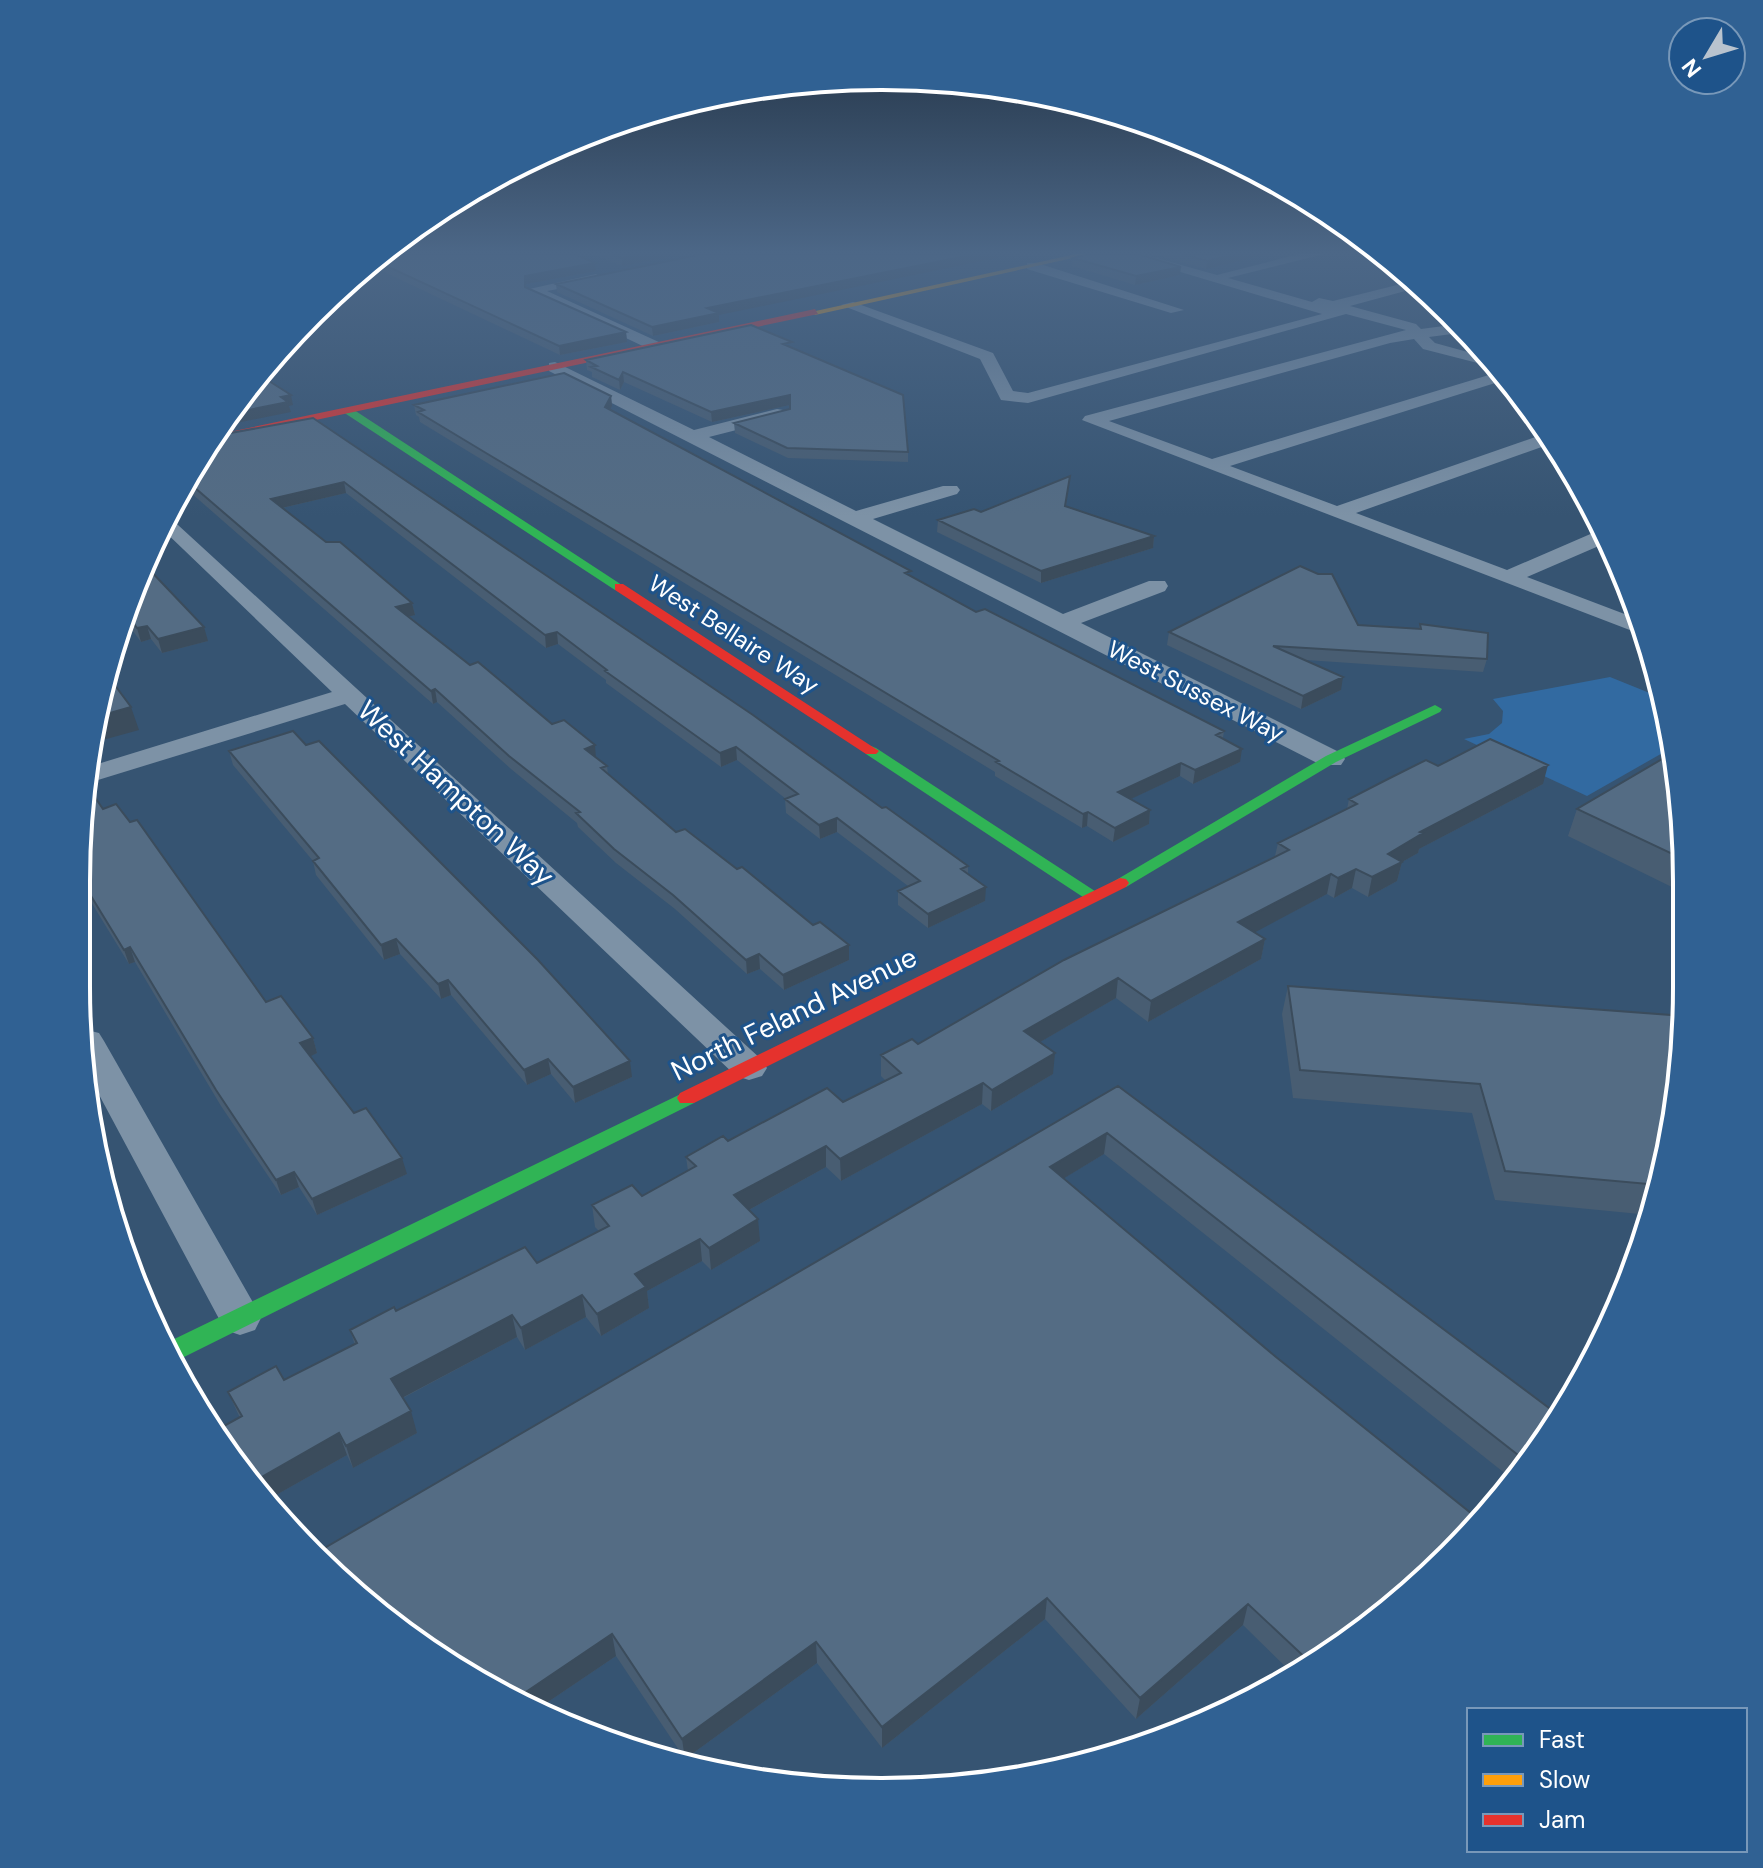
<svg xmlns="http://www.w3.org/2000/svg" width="1763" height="1868" viewBox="0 0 1763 1868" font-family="'DM Sans',sans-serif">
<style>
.green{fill:#326aa1}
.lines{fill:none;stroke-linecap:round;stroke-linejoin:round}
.street{fill:#7d92a6;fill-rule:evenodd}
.fast{fill:#30b455;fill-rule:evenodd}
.slow{fill:#ff9f0a;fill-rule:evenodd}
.jam{fill:#e5322d;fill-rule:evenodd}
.wall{fill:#485d72}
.shaded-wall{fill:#3b4c5c}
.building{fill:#546c84;stroke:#3b4c5c;stroke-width:2}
.labels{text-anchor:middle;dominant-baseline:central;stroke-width:6;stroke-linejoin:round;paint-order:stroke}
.far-street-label{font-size:24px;fill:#fff;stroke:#1e538a}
.street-label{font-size:28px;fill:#fff;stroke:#1e538a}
.rim{fill:none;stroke:#fff;stroke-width:4}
</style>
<rect width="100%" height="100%" fill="#365472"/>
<!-- green -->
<path class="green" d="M1610 677 1662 698 1673 747 1587 796 1464 739 1489 734 1502 723 1503 711 1493 699Z"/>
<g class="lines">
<!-- street -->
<path class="street" d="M1120 254H1142L1217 275 1299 254H1324L1228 278 1312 302 1319 298 1333 301 1413 281 1420 287 1350 306 1416 324 1421 329 1459 324 1467 332 1429 337 1435 343 1493 359 1501 369 1423 349 1414 339 1390 343 1109 421 1212 459 1502 371 1508 379 1230 466 1337 506 1547 433 1553 443 1356 513 1507 570 1602 529 1608 542 1527 577 1643 621 1648 637 1082 420 1085 416 1406 330 1346 314 1028 403 1001 400 980 359 841 305 853 302 993 353 1013 391 1028 393 1322 314Z
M1027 263H1037L1184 310 1171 313 1027 269Z
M596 274 603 278 601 281 547 291 661 343V349H649L525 290Z
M555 362 694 430 777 409 783 410V418L709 437 856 511 943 486H957L960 490 957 494 873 519 1063 614 1149 581H1165L1168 586 1165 591 1081 623 1341 753 1345 759 1341 765H1321L549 371V363Z
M166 514 762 1060 767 1068 762 1076 749 1080 736 1076 345 704 85 784 88 767 332 692 159 526Z
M87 1030 99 1033 104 1041 255 1306 261 1318 255 1330 240 1335 225 1330 89 1076Z"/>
<!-- fast -->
<path class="fast" d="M343 408H351L625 587 615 590 343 412Z
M1435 705 1442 709 1440 712 1336 762 1126 887H1114L1111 883 1326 756Z
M871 746 876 748 1104 897 1095 902 1089 901 866 754V748Z
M687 1091 694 1093 697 1098 694 1103 178 1360 173 1362 164 1344Z"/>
<!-- slow -->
<path class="slow" d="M1076 254H1091L815 315 811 312Z"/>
<!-- jam -->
<path class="jam" d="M815 309 818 314 211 442 215 435Z
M615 584H623L879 751 876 754H866L615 590Z
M1120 878 1126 879 1129 883 1126 887 694 1103H680L677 1098 680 1093Z"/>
</g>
<!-- wall -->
<path class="wall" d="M381 254 596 271 526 284V288L626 332 627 342 560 355 380 270 352 275Z
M592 254H684L622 266Z
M1153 254H1269L1206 269Z
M1073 258 1180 275 1135 285 1072 266Z
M556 284 719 315V322L653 336 557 292Z
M793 348 908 452V462L788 458 735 433 734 423 790 409V405L712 422 624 382 620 390 592 377V372L587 370 586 360Z
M611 396 612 406 610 410 976 612 1224 731 1223 738 1240 762 1193 784 1180 776 1130 799 1150 810 1149 824 1113 842 1087 826 1082 828 995 776V772L420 422 419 417 416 415 414 405Z
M313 418 968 866V874L985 901 928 928 898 905V891L908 886 837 832 820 839 786 813 785 799H786L737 760 721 767 606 683V680L558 644 546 648 346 493 282 508 326 542 412 603 415 615 409 616 470 665 552 724 607 766 608 774 676 832 737 869 813 925 849 945V960L784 990 760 969 747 974 675 909 616 863 578 827 577 823 511 769 437 702 433 704 183 486 214 436Z
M1070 476 1066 506 1154 536 1153 548 1041 583 937 532 938 520 981 512Z
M144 564 208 641 162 653 151 639 141 642 124 619Z
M1420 624 1487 659 1483 672 1306 660 1341 690 1301 709 1167 645 1169 632 1358 625 1419 629Z
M229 751 632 1077 575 1103 551 1074 527 1085 451 995 441 999 400 954 384 960 316 875 313 861 233 765Z
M1438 766 1543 784 1419 849 1418 853 1402 862 1397 881 1368 897 1352 888 1334 898 1327 894 1254 932 1265 939 1261 959 1148 1022 1116 998 1040 1042 1053 1074 991 1111 982 1104 841 1181 826 1167 749 1210 760 1241 711 1270 702 1261 647 1291 649 1308 601 1336 586 1317 525 1350 517 1337 403 1398 417 1433 353 1468 347 1455 269 1499 211 1433 240 1418 228 1392 284 1380 355 1345 350 1330 396 1311 537 1263 599 1231 595 1227 592 1205 642 1196 688 1171 686 1157 728 1141 843 1102 886 1081 881 1076V1055L918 1044 1275 856 1278 843 1347 809 1349 799Z
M1680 777 1684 893 1568 836 1577 809Z
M103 809 266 1002 313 1038 317 1053 310 1056 354 1113 407 1174 317 1215 299 1187 281 1195 221 1106 135 962 129 964 80 884 78 828Z
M1288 986 1672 1143 1650 1215 1495 1200 1472 1113 1293 1098 1282 1014Z
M1118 1086 1551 1434 1512 1479 1104 1154 1064 1178 1413 1592 1295 1676 1243 1625 1136 1719 1045 1619 882 1748 817 1663 685 1759 616 1656 536 1710 479 1684Z"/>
<!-- shaded-wall -->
<path class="shaded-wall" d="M641 254H684L622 266V258Z
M976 254H1016L719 315V322L653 336 652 327 707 308Z
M1236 254H1269L1206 269 1207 261Z
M378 262 380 270 352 275 367 264Z
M595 263 596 271 526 284V296L525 276Z
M1181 267 1180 275 1135 285 1136 276Z
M626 332 627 342 560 355 559 346Z
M623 372 624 382 620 390 619 380Z
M291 395 293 405 289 406 291 412 221 426 228 414Z
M790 395V405L712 422 711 412Z
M611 396 612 406 606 418 605 407Z
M344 482 346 493 273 510 271 499Z
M1154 536 1153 548 1041 583V571Z
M412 603 415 615 399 619 396 607Z
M147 626 151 639 141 642 137 628Z
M204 627 208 641 162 653 158 639Z
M557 632 558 644 546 648 545 635Z
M1343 677 1341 690 1301 709 1303 696Z
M435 689 437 702 433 704 431 691Z
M131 707 139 730 92 743 96 717Z
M595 745 596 759 585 749Z
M736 747 737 760 721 767 720 753Z
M1242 749 1240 762 1193 784 1195 770Z
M1181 763 1180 776 1116 806 1118 792Z
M1548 765 1543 784 1419 849 1418 853 1402 862 1397 881 1368 897 1372 877 1388 854 1420 832Z
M1150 810 1149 824 1113 842 1115 828Z
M1088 812 1087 826 1082 828 1083 814Z
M837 818V832L820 839 819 825Z
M1356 869 1352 888 1334 898 1338 878Z
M1331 874 1327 894 1235 943 1238 922Z
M986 887 985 901 928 928V914Z
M396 939 400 954 384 960 381 945Z
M1265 939 1261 959 1148 1022 1151 1001Z
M849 945V960L784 990 783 975Z
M130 947 135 962 129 964 124 950Z
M759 954 760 969 747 974 746 960Z
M1118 978 1116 998 1023 1052 1024 1031Z
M448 980 451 995 441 999 438 984Z
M313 1038 317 1053 305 1059 300 1043Z
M1055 1053 1053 1074 991 1111 992 1090Z
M548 1059 551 1074 527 1085 524 1070Z
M630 1061 632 1077 575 1103 573 1087Z
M983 1083 982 1104 841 1181 840 1159Z
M1107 1133 1104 1154 1048 1188 1050 1167Z
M826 1146V1167L736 1217 734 1195Z
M402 1158 407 1174 317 1215 312 1199Z
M294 1172 299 1187 281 1195 276 1180Z
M758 1219 760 1241 711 1270 709 1248Z
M700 1239 702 1261 647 1291 649 1308 601 1336 597 1314 635 1274Z
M582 1295 586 1317 525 1350 521 1328Z
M512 1315 517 1337 398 1400 391 1379Z
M411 1411 417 1433 353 1468 346 1446Z
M339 1433 347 1455 269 1499 253 1482Z
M1047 1598 1045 1619 882 1748V1727Z
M1248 1604 1243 1625 1136 1719 1140 1698Z
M612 1634 616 1656 536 1710 514 1700Z
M816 1642 817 1663 685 1759 682 1739Z"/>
<!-- building -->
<path class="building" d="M381 254H575L595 263 525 276V287L626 332 559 346 378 262 367 264Z
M612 254H641L622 258Z
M703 254H976L707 308 719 313 652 327 556 284Z
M1089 254H1138L1181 267 1136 276 1073 258Z
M1183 254H1236L1207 261Z
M751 325 792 342 783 344 903 395 908 452 787 448 734 423 790 409V395L711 412 623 372 619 380 591 367 597 366 586 360Z
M564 373 611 396 605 407 911 571 905 573 976 612 985 609 1224 731 1216 735 1242 749 1195 770 1181 763 1118 792 1150 810 1115 828 1088 812 1083 814 996 762 999 761 486 453 418 412 424 410 414 405Z
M258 374 291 395 281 397 288 402 228 414 243 391Z
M313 418 753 715 882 808 886 807 968 866 961 869 986 887 928 914 898 891 920 881 837 818 819 825 785 799 798 794 736 747 720 753 605 671 607 670 557 632 545 635 344 482 271 499 326 542H340L412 603 396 607 470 665 478 662 552 724 564 720 595 745 585 749 607 766 601 768 676 832 685 829 737 869 742 867 813 925 820 922 849 945 783 975 759 954 746 960 673 895 614 849 576 813 580 812 509 756 435 689 431 691 187 481 214 436Z
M1070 476 1065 506 1154 536 1041 571 938 520 974 509 981 512Z
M144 564 204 627 158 639 147 626 137 628 126 613Z
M1300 566 1318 574H1332L1358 625 1421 629 1420 624 1488 633 1487 659 1273 646 1343 677 1303 696 1169 632Z
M114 684 131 707 96 717 101 687Z
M293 731 306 745 319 741 538 960 630 1061 573 1087 548 1059 524 1070 448 980 438 984 396 939 381 945 313 861 319 858 229 751Z
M1490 739 1548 765 1420 832 1423 833 1388 854 1402 862 1372 877 1356 869 1338 878 1331 874 1238 922 1265 939 1151 1001 1118 978 1024 1031 1055 1053 992 1090 983 1083 840 1159 826 1146 734 1195 758 1219 709 1248 700 1239 635 1274 646 1287 597 1314 582 1295 521 1328 512 1315 391 1379 411 1411 346 1446 339 1433 253 1482 211 1433 242 1416 228 1392 276 1366 284 1380 357 1343 350 1330 394 1307 396 1311 525 1247 537 1263 609 1226 592 1205 632 1185 642 1196 696 1166 686 1157 723 1136 728 1141 827 1088 843 1102 901 1073 881 1055 912 1039 918 1044 1064 960 1289 850 1278 843 1357 804 1349 799 1388 779 1426 760 1438 766Z
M1674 752 1680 777 1683 859 1577 809Z
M90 790 103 809 116 804 130 822 137 820 266 1002 281 996 313 1038 300 1043 354 1113 366 1108 402 1158 312 1199 294 1172 276 1180 216 1090 130 947 124 950 80 878 78 828 84 792Z
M1288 986 1684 1016 1672 1143 1659 1185 1505 1171 1480 1084 1300 1070Z
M1118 1086 1561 1417 1551 1434 1527 1462 1107 1133 1050 1167 1276 1357 1477 1518 1413 1592 1312 1664 1248 1604 1140 1698 1047 1598 882 1727 816 1642 682 1739 612 1634 514 1700 479 1684 350 1592 316 1553Z"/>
<!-- sky -->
<linearGradient id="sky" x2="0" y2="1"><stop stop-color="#1e2e3f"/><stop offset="0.49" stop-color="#4c6787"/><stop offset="1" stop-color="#4c6787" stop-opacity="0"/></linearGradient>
<rect width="1763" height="516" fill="url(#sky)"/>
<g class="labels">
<!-- far-street labels -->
<g class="far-street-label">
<text transform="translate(734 634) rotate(33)">West Bellaire Way</text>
<text transform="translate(1196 691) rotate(27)">West Sussex Way</text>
</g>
<!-- street labels -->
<g class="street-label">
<text transform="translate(456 793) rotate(43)">West Hampton Way</text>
<text transform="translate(794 1014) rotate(-26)">North Feland Avenue</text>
</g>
</g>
<!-- crop -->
<path d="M0 0H1763V1868H0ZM881 90H882A791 791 0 0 1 1673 881V987A791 791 0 0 1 882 1778H881A791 791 0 0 1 90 987V881A791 791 0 0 1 881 90Z" fill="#306193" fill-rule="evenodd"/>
<path class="rim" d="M881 90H882A791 791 0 0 1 1673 881V987A791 791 0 0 1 882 1778H881A791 791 0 0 1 90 987V881A791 791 0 0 1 881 90Z"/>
<!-- legend -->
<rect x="1467" y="1708" width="280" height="144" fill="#1e538a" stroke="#7898b9" stroke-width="2"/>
<rect x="1483" y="1734" width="40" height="12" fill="#30b455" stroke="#7898b9" stroke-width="2"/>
<text x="1539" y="1748" font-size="24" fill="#ffffff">Fast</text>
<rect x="1483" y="1774" width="40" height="12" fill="#ff9f0a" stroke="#7898b9" stroke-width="2"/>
<text x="1539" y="1788" font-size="24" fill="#ffffff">Slow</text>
<rect x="1483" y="1814" width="40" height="12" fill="#e5322d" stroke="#7898b9" stroke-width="2"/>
<text x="1539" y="1828" font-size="24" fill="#ffffff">Jam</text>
<!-- north arrow -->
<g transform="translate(1707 56) rotate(232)"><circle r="38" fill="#1e538a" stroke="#7898b9" stroke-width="2"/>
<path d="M0-6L14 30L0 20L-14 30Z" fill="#b9c3ce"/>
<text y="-12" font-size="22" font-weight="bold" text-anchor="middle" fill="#ffffff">N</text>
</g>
</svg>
